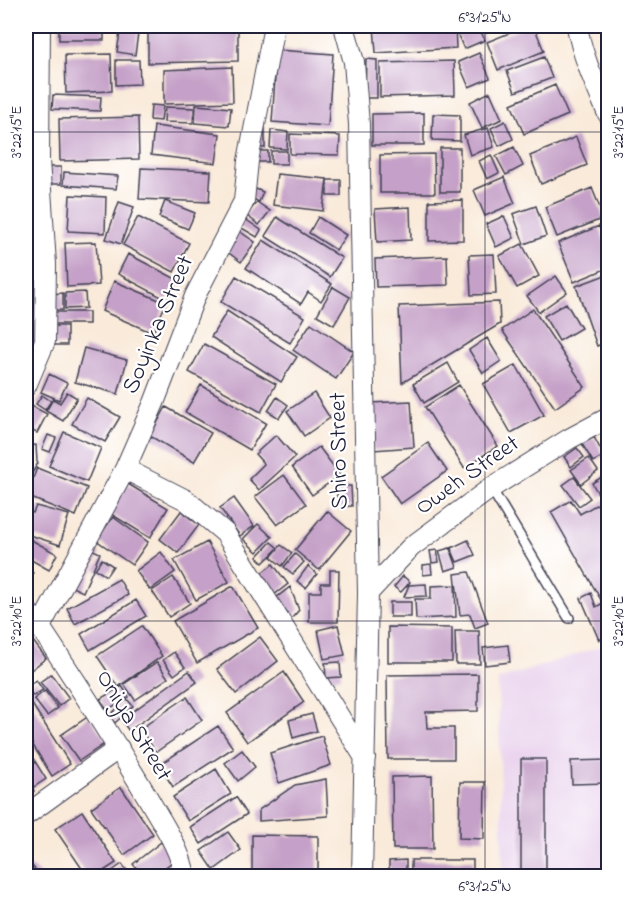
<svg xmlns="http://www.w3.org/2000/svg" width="634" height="902" viewBox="0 0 634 902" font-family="'Indie Flower',sans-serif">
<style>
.built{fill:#e9d1ed}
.building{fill:#c5a0c8}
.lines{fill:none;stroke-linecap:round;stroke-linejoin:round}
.lane-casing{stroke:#424053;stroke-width:12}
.street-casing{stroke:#424053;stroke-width:22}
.lane{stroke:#fff;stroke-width:9}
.street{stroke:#fff;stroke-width:20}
.ticks{fill:none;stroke:#22223b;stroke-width:1.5;stroke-opacity:0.45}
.labels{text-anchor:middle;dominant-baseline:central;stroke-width:4.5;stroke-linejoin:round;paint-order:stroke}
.street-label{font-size:24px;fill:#22223b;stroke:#fff}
.neatline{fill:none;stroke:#22223b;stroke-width:2}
.ticks-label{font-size:15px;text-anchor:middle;fill:#22223b}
</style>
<rect width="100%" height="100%" fill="#fff"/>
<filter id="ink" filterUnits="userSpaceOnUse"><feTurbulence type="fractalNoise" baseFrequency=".0167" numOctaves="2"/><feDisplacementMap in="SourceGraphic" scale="12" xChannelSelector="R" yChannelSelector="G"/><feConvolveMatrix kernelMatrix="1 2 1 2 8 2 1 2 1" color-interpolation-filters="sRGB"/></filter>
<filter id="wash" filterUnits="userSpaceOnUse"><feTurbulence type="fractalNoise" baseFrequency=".008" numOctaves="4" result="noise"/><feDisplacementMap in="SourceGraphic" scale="24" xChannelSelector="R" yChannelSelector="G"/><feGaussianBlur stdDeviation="1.35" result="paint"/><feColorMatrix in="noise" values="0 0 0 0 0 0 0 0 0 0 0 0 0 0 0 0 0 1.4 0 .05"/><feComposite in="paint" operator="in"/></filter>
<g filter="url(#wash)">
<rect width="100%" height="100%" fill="#f9ead9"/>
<!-- built -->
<path class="built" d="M608 644V876H503L498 680Z"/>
<g id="blocks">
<!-- building -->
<path class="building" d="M59 26H104V40H59Z
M121 26H139L135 55 117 52Z
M374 26H455L456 48 376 53Z
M469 26H478L485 40 464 49 456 31Z
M483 26H500L501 28 486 33Z
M504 26H519L506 31Z
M527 26H534L544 51 498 70 487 42Z
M238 28V61L148 63V31Z
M277 50 333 54 328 126 272 122Z
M479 53 490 78 469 87 458 62Z
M111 54 112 91 66 93 65 55Z
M544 57 552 78 515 92 507 71Z
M366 59 377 60V98H365Z
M116 60H139L140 84 116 85Z
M454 61 455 95 380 97V63Z
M26 66H31L30 103H26Z
M232 67 233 102 164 104V70Z
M555 85 568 115 524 134 511 104Z
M490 92 502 119 482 128 470 102Z
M53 95 101 97 100 111 52 109Z
M151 105 163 106 161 121 150 120Z
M196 105 231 108 229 126 195 123Z
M165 107 194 108 193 123 164 122Z
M424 113V145H372V114Z
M433 114 460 115V141L432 140Z
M138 117 139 159 60 161 59 119Z
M505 121 513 139 499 146 491 128Z
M154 126 220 134 216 163 151 155Z
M257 127H265V148H255Z
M488 128 494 147 470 155 464 135Z
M271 130 288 132 287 149 270 148Z
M290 134 340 136 339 155 290 154Z
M576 137 587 165 541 184 530 156Z
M514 147 523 166 506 175 496 156Z
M440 148H460V192H440Z
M256 151H268V162H256Z
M271 151H287V164H271Z
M434 154 435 193H380V155Z
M491 155 499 173 487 179 479 161Z
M46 167H61V184H46Z
M141 168 211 171 209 202 139 199Z
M64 172 118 176 116 189 63 185Z
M277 174 327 179 323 211 273 205Z
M504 177 515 203 485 216 474 190Z
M327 180H341V196H327Z
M251 187 263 192 259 202 247 196Z
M592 188 604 218 557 237 545 207Z
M70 195 106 197 105 233 68 231Z
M463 200V240L429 241V201Z
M165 201 195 213 188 229 159 217Z
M119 202 134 207 121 244 106 239Z
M257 202 270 211 259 225 246 215Z
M536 206 546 236 524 244 513 214Z
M410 207 411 240 377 242 375 209Z
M504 216 514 238 496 247 486 224Z
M138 217 189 243 174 272 123 245Z
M277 217 342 258 330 277 265 236Z
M318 217 346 235 336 250 309 233Z
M245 219 261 230 257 237 240 227Z
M599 226 608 249V268L574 282 558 243Z
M239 231 255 242 241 262 225 250Z
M263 240 332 284 321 301 308 292 301 304 246 268Z
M96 242 99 285 67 287 65 243Z
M522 244 539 276 517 288 499 256Z
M128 254 178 280 167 300 118 274Z
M494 254 496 294 471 295 469 255Z
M447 256 448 285 376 287 375 259Z
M608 274V342L597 346 576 286Z
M236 276 305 317 290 343 221 302Z
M556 276 567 292 539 312 527 296Z
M114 281 166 303 153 333 102 311Z
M333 287 350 297 334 325 317 315Z
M85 292 86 308 65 309V293Z
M63 293V310H50V294Z
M499 302 500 324 402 383 399 306Z
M566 303 581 328 559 341 544 316Z
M533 309 585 387 555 408 502 330Z
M227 311 297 357 281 382 211 337Z
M53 312H89V324H53Z
M311 323 354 352 336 379 293 350Z
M52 326H67V345H46Z
M487 338 501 361 483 373 469 350Z
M204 344 276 384 261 412 189 372Z
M84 348 127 360 118 394 75 382Z
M448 363 458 382 424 403 413 384Z
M516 365 544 415 511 433 483 384Z
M49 374 67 383 59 400 41 392Z
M201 385 266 423 250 450 185 412Z
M459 385 498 446 464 468 425 407Z
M67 392 77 398 63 421 46 411 53 399 60 403Z
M314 393 330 418 304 436 287 411Z
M42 395 51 401 45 410 36 404Z
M277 397 288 405 279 418 268 411Z
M87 398 120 417 105 442 72 424Z
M411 401 414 447 373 450 371 403Z
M26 403 47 414 37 433 26 428Z
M166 407 211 433 194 462 150 436Z
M64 432 101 448 87 482 49 466Z
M48 435 56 438 50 452 42 449Z
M276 435 295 457 259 490 249 479 264 464 255 454Z
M594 437 604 456 593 462 582 444Z
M428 443 447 471 400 504 381 476Z
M36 445 37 462 38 463 26 483V446Z
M319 447 340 475 312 495 292 467Z
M577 448 584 457 571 467 564 457Z
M589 458 598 471 581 484 571 470Z
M37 468 87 488 76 516 26 496Z
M607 474 608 492 600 497 592 483Z
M284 475 306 504 277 525 255 497Z
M574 477 590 498 579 506 563 485Z
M123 481 168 508 150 538 106 511Z
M337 486H351L352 506 337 507Z
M234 498 254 526 240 536 220 508Z
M608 498V596L601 600 551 512 571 500 580 514Z
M36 506 69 515 60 545 26 534V510L33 513Z
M181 511 199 525 178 553 160 539Z
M327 511 351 531 319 570 295 550Z
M113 517 148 542 132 565 96 540Z
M258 524 272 537 257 552 243 539Z
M26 537 57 554 49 570 26 557Z
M468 540 475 555 457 562 451 548Z
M207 542 229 582 196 600 174 560Z
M271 542 278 548 263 563 257 557Z
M281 545 292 553 282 566 271 557Z
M87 547 100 553 83 592 70 586Z
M450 548 457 567 445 571 439 551Z
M437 550 439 562 432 563 430 551Z
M161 552 175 572 150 590 136 571Z
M295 554 304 562 293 574 284 567Z
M102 559 113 566 106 576 95 569Z
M273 564 288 584 274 595 259 575Z
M431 564 432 574 423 575V565Z
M308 566 317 574 306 588 297 581Z
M26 568 33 573 28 581 26 579Z
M330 570H339L338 622H309V592H321V583H330Z
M469 572 488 623 475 628 470 614 460 615 455 574Z
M403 576 410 582 401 592 394 587Z
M173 577 190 603 169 617 152 591Z
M119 579 128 595 75 624 67 608Z
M426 584 427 596 404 597 409 585Z
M455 585 456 617 416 619 415 599H431V586Z
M233 586 258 628 197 663 173 621Z
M290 587 299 610 291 619 276 598Z
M591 593 596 607 603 603 608 615V636L599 640 581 598Z
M136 600 146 616 90 650 81 634Z
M390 602H411V617H390Z
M338 625 345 655 324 659 318 630Z
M142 626 162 656 118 687 97 656Z
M388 627 452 628V662H388Z
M455 631H479L480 664H456Z
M26 632 46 658 31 670 26 662Z
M260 637 278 661 236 694 217 669Z
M508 645 510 662 485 665 483 648Z
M174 652 185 667 174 675 163 660Z
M157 662 168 678 135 700 124 684Z
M340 662 341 677 326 678 325 663Z
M189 671 197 682 129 731 121 720Z
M284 672 304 702 247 742 227 713Z
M51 674 69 698 59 706 40 682Z
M478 674V711L426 712 427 728H454V759H388L387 675Z
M36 680 43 690 33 696 26 687Z
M122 686 129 697 107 710 100 699Z
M45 691 58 708 47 716 34 699Z
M187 697 202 720 156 752 140 729Z
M127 699 133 706 115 723 109 716Z
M30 701 70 764 52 776 26 734V703Z
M312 714 317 731 293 738 289 720Z
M89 716 107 742 79 761 61 735Z
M218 726 233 748 173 787 159 765Z
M322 736 331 765 279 783 270 753Z
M26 747 46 779 34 787 26 774Z
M242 750 255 767 238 781 225 763Z
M521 759H546V876H521Z
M608 760V783L572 784 571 761Z
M216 769 231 794 188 821 173 797Z
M432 776 433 849H393L392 777Z
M26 777 34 791 26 796Z
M326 779 328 816 259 821V810L295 785Z
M460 782H485L484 839 459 838Z
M121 787 153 834 124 855 91 808Z
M236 797 247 814 201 844 190 827Z
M82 811 116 863 96 876H87L55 829Z
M228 832 241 850 214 870 201 851Z
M252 835 318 836V874H252Z
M161 842 175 860 153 876H143L133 864Z
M406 860V876H389V861Z
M411 860H473V876H411Z
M122 864 131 876H110L108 874Z
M32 866 41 876H26V871Z"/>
</g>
</g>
<g filter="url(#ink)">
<use href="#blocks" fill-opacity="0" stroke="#424053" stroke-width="1.5"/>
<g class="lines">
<!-- lane casing -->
<g class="lane-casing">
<path id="lane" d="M491 488 569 618"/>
</g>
<!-- street casing -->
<g class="street-casing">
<path id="street" d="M344 26 354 62 359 124 368 593 362 876
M577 26C582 56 596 86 608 114
M26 386 45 341 46 264 39 160 40 26
M125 469 186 500 225 533 365 758
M368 593 411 547 491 488 569 439 608 418
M26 610 40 627C77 683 114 740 148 798 162 823 180 848 185 876
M40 627 125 469 154 403 195 296 244 201 248 161 274 26
M26 815 119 748"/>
</g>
<!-- lane -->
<use href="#lane" class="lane"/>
<!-- street -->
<use href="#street" class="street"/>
</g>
</g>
<!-- ticks -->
<path class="ticks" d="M485 26V876M26 132H608M26 621H608"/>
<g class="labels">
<!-- street labels -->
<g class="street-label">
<text transform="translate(159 325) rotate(-67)">Soyinka Street</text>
<text transform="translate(340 451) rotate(-91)">Shiro Street</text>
<text transform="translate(468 476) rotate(-35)">Oweh Street</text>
<text transform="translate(133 726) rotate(59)">Oniya Street</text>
</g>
</g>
<!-- margin -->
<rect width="634" height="902" fill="none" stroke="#fff" stroke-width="66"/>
<rect x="33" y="33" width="568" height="836" class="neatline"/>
<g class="ticks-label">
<text x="485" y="22">6°31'25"N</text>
<text transform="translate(618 132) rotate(-90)" y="5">3°22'15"E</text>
<text transform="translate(16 132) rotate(-90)" y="5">3°22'15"E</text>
<text transform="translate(618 621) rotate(-90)" y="5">3°22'10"E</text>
<text transform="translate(16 621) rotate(-90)" y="5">3°22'10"E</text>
<text x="485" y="891">6°31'25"N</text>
</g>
</svg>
